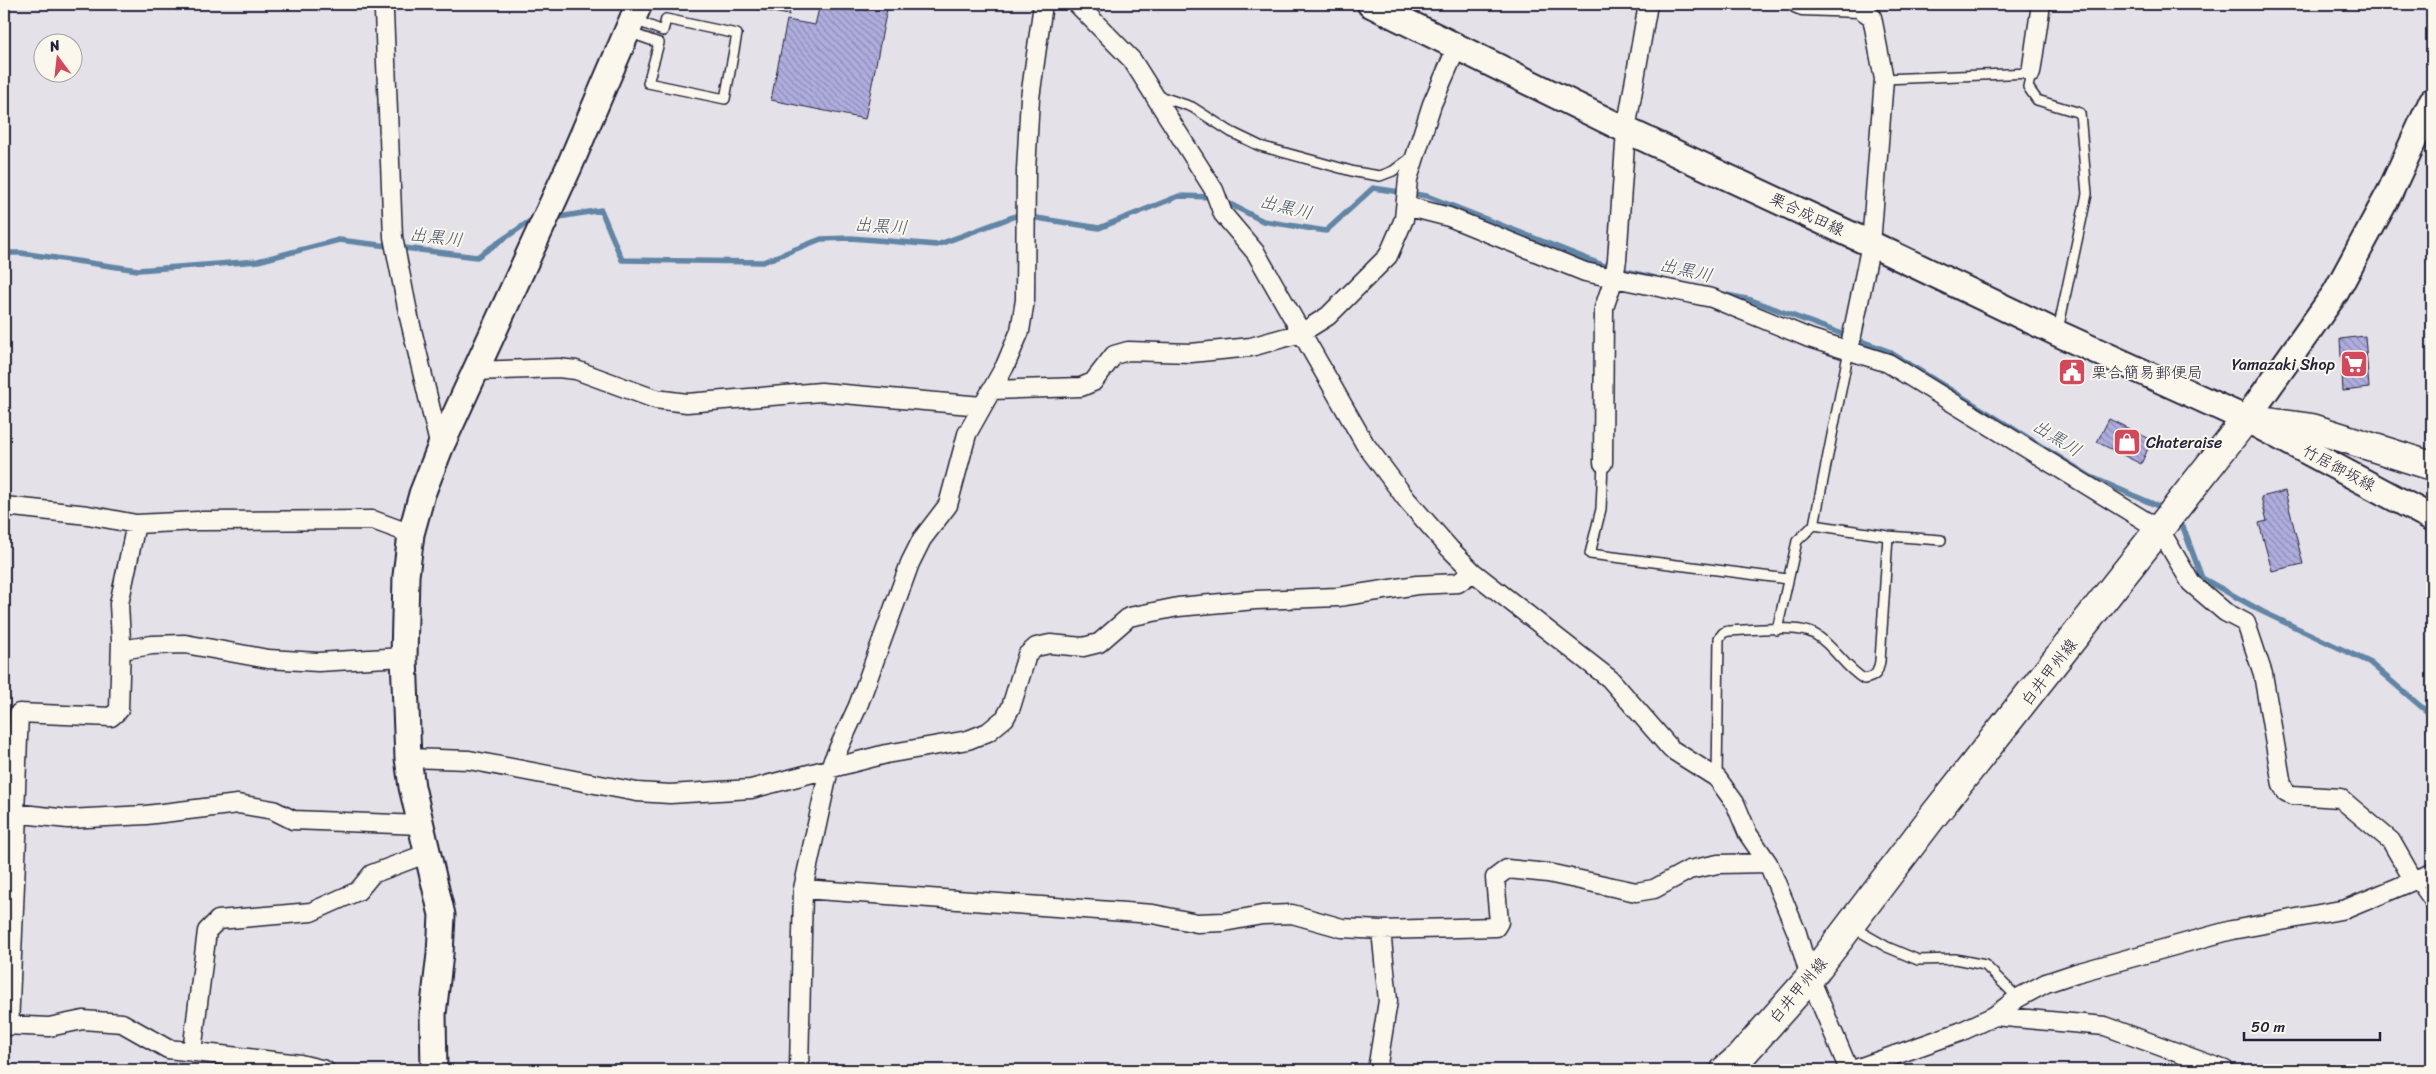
<svg xmlns="http://www.w3.org/2000/svg" width="2436" height="1074" viewBox="0 0 2436 1074" font-family="Sriracha,'Klee One',sans-serif">
<style>
.lines{fill:none;stroke-linecap:round;stroke-linejoin:round}
.stream{stroke:#6285a5;stroke-width:5.5}
.building{fill:url(#building-back-hatch);stroke:#22223b}
.lane-casing{stroke:#22223b;stroke-width:12}
.street-casing{stroke:#22223b;stroke-width:21}
.secondary-casing{stroke:#22223b;stroke-width:29}
.primary-casing{stroke:#22223b;stroke-width:31}
.lane{stroke:#fbf7ec;stroke-width:9}
.street{stroke:#fbf7ec;stroke-width:18}
.secondary{stroke:#fbf7ec;stroke-width:25}
.primary{stroke:#fbf7ec;stroke-width:28}
.labels{text-anchor:middle;dominant-baseline:central;stroke-width:4;stroke-linejoin:round;paint-order:stroke}
.street-label{font-size:16px;fill:#22223b;stroke:#fbf7ec}
.poi-label{font-size:16px;fill:#22223b;stroke:#fbf7ec;text-anchor:start}
.water-label{font-size:18px;font-style:italic;fill:#425470;stroke:#fbf7ec}
</style>
<defs>
<pattern id="building-back-hatch" width="6" height="6" patternUnits="userSpaceOnUse" patternTransform="scale(1.25)"><rect width="6" height="6" fill="#aeadde"/><path d="M-1 5l2 2M0 0l6 6M5-1l2 2" fill="none" stroke="#8d8cb5"/></pattern>
</defs>
<rect width="100%" height="100%" fill="#e4e1e8"/>
<filter id="ink" filterUnits="userSpaceOnUse"><feTurbulence type="fractalNoise" baseFrequency=".02" numOctaves="2"/><feDisplacementMap in="SourceGraphic" scale="10" xChannelSelector="R" yChannelSelector="G"/><feConvolveMatrix kernelMatrix="1 2 1 2 8 2 1 2 1" color-interpolation-filters="sRGB"/></filter>
<g filter="url(#ink)">
<g class="lines">
<!-- stream -->
<path class="stream" d="M1222 200 1263 221 1326 231 1373 188 1427 196 1605 266 1655 278
M553 218 601 210 622 260 763 262 821 239 851 238 937 245 1018 215 1099 228 1179 196 1213 197
M4 253H21L138 270 258 261 339 240 477 257 530 221 536 220
M1722 294 1751 300 1888 351 2091 477 2165 509
M2175 520 2183 527 2202 578 2263 612 2369 662 2432 716"/>
</g>
<!-- building -->
<path class="building" d="M757 4H791L789 15 756 9Z
M820 4H888L865 119 771 100 787 20 815 25Z
M2365 336 2369 388 2343 391 2340 339Z
M2109 419 2152 440 2141 464 2097 442Z
M2285 491 2303 564 2272 571 2259 523 2267 521 2261 497Z"/>
<g class="lines">
<!-- lane casing -->
<g class="lane-casing">
<path id="lane" d="M628 32 659 43 648 83 725 99 737 34 666 19 663 31 635 20
M1884 79 2031 73 2028 87 2037 100 2080 113 2087 194 2058 330
M1156 95 1192 107 1231 132 1260 146 1355 172 1380 176 1393 171 1413 156
M1603 463 1601 509 1590 554 1788 579
M1814 525 1888 536 1941 540
M1777 630 1797 541 1814 525 1849 350
M1717 778 1719 638 1723 633 1728 631C1749 630 1800 624 1816 635 1835 647 1845 668 1864 679 1876 677 1878 673 1880 661L1888 536
M2414 881 2432 906
M1852 927 1887 947 1918 960 1955 959 1985 965 2018 998"/>
</g>
<!-- street casing -->
<g class="street-casing">
<path id="street" d="M381 4 384 12 393 237 409 317 440 448
M1077 4 1132 60 1214 190 1223 214 1256 253 1365 444 1407 500 1450 549 1473 572 1610 679 1671 749 1717 778 1735 803 1748 834 1768 863 1797 933 1810 978 1849 1070
M1797 4 1802 6 1859 8 1872 17 1884 79 1871 244 1849 350
M2031 73 2041 4
M1406 206 1449 217 1585 272 1712 298 1809 338 1888 363 2160 530 2191 583 2225 612 2246 623 2263 674 2282 785 2286 792 2292 795 2340 798 2391 841 2414 881
M475 371 558 368 576 370 655 399 687 403 821 392 982 406
M991 390 1081 387 1093 382 1114 355 1128 351 1191 353 1251 347 1301 333 1328 316 1388 256 1404 219 1408 179 1432 104 1457 47
M1603 463 1604 308 1614 278 1617 260 1626 130 1648 4
M4 506 88 515 136 524 198 521 373 520 411 534
M121 650 152 645 185 644 268 659 318 662 404 657
M408 758 469 760 637 792 670 794 751 789 886 754 968 740 988 732 1005 718 1011 707 1027 655 1036 647 1050 644 1083 647 1099 643 1129 617 1178 607 1255 600 1338 597 1417 585 1458 583 1473 572
M4 812 68 819 146 815 238 804 273 810 293 820 421 825
M15 813 19 713 111 717 119 710 121 641 119 604 136 524
M803 889 1153 914 1197 923 1224 922 1262 915 1292 914 1342 928 1381 930 1496 927 1499 922 1495 878 1507 869 1548 873 1636 892 1654 889 1689 870 1718 864 1768 863
M1994 1016 2105 1026 2225 1070
M4 1025 49 1027 83 1020 122 1023 168 1049 300 1064 325 1070
M9 1026 18 813
M192 1052 207 931 218 920 311 912 358 891 372 874 428 853
M799 1070 803 889 829 769 858 706 910 563 922 539 948 505 967 434 1005 366 1020 331 1025 300 1026 170 1030 98 1043 4
M1377 1070 1388 1001 1381 930
M1853 1070 1960 1032 1994 1016 2018 998 2046 983 2076 973 2232 930 2346 909 2432 873"/>
</g>
<!-- secondary casing -->
<g class="secondary-casing">
<path id="secondary" d="M1370 4 1626 130 1871 244 2057 333 2246 419 2432 518
M2246 419 2336 292 2390 192 2432 101
M434 1070 433 1014 440 954 442 915 412 787 408 758 404 657 406 576 411 534 422 494 440 448 569 167 639 4"/>
</g>
<!-- primary casing -->
<g class="primary-casing">
<path id="primary" d="M1725 1070 1740 1057 1810 978 1930 820 2246 419 2312 428 2432 466"/>
</g>
<!-- lane -->
<use href="#lane" class="lane"/>
<!-- street -->
<use href="#street" class="street"/>
<!-- secondary -->
<use href="#secondary" class="secondary"/>
<!-- primary -->
<use href="#primary" class="primary"/>
</g>
</g>
<!-- icons -->
<defs>
<g id="supermarket-square" transform="scale(1.4375)"><rect x="-9" y="-9" width="18" height="18" rx="4" fill="#d1495b" stroke="#fbf7ec"/><path d="M-6-5.5h2.5l.6 2H6L4.5 2H-2.5L-4.4-4H-6ZM-1.5 3.2a1.3 1.3 0 1 0 .1 0ZM3 3.2a1.3 1.3 0 1 0 .1 0Z" fill="#fff"/></g>
<g id="civic-square" transform="scale(1.4375)"><rect x="-9" y="-9" width="18" height="18" rx="4" fill="#d1495b" stroke="#fbf7ec"/><path d="M-.6-6.5H3V-4.5H.6V-3L4-1V1h2V6H-6V1h2V-1L-.6-3ZM-1.2 2.5V6h2.4V2.5Z" fill="#fff"/></g>
<g id="shop-square" transform="scale(1.4375)"><rect x="-9" y="-9" width="18" height="18" rx="4" fill="#d1495b" stroke="#fbf7ec"/><path d="M-5-2.5h2.3a2.7 3.5 0 0 1 5.4 0H5L5.5 6h-11ZM-1.5-2.5h3a1.5 2.3 0 0 0-3 0Z" fill="#fff"/></g>
</defs>
<g fill-rule="evenodd">
<use href="#supermarket-square" x="2354" y="364"/>
<use href="#civic-square" x="2072" y="372"/>
<use href="#shop-square" x="2127" y="442"/>
</g>
<g class="labels">
<!-- street labels -->
<g class="street-label">
<text transform="translate(1807 214) rotate(25)">栗合成田線</text>
<text transform="translate(2339 468) rotate(28)">竹居御坂線</text>
<text transform="translate(2049 672) rotate(-52)">白井甲州線</text>
<text transform="translate(1798 990) rotate(-50)">白井甲州線</text>
</g>
<!-- poi labels -->
<g class="poi-label">
<text x="2335" y="364" text-anchor="end">Yamazaki Shop</text>
<text x="2091" y="372">栗合簡易郵便局</text>
<text x="2146" y="442">Chateraise</text>
</g>
<!-- water labels -->
<g class="water-label">
<text transform="translate(1286 207) rotate(14)">出黒川</text>
<text transform="translate(881 226) rotate(4)">出黒川</text>
<text transform="translate(436 237) rotate(7)">出黒川</text>
<text transform="translate(1686 270) rotate(13)">出黒川</text>
<text transform="translate(2057 438) rotate(32)">出黒川</text>
</g>
</g>
<!-- margin -->
<rect width="2436" height="1074" fill="none" stroke="#fbf7ec" stroke-width="20"/>
<rect x="10" y="10" width="2416" height="1054" fill="none" stroke="#22223b" stroke-width="2" filter="url(#ink)"/>
<!-- north arrow -->
<g transform="translate(58 58) rotate(345)"><circle r="24" fill="#fbf7ec" stroke="#a4a2a5"/>
<path d="M0-4L9 19L0 12L-9 19Z" fill="#d1495b"/>
<text y="-8" font-size="14" font-weight="bold" text-anchor="middle" fill="#22223b">N</text>
</g>
<!-- scale -->
<path d="M2244 1032v8h136v-8" fill="none" stroke="#22223b" stroke-width="2.5"/>
<text x="2251" y="1032" font-size="15" fill="#22223b" stroke="#fbf7ec" stroke-width="4" paint-order="stroke">50 m</text>
</svg>
